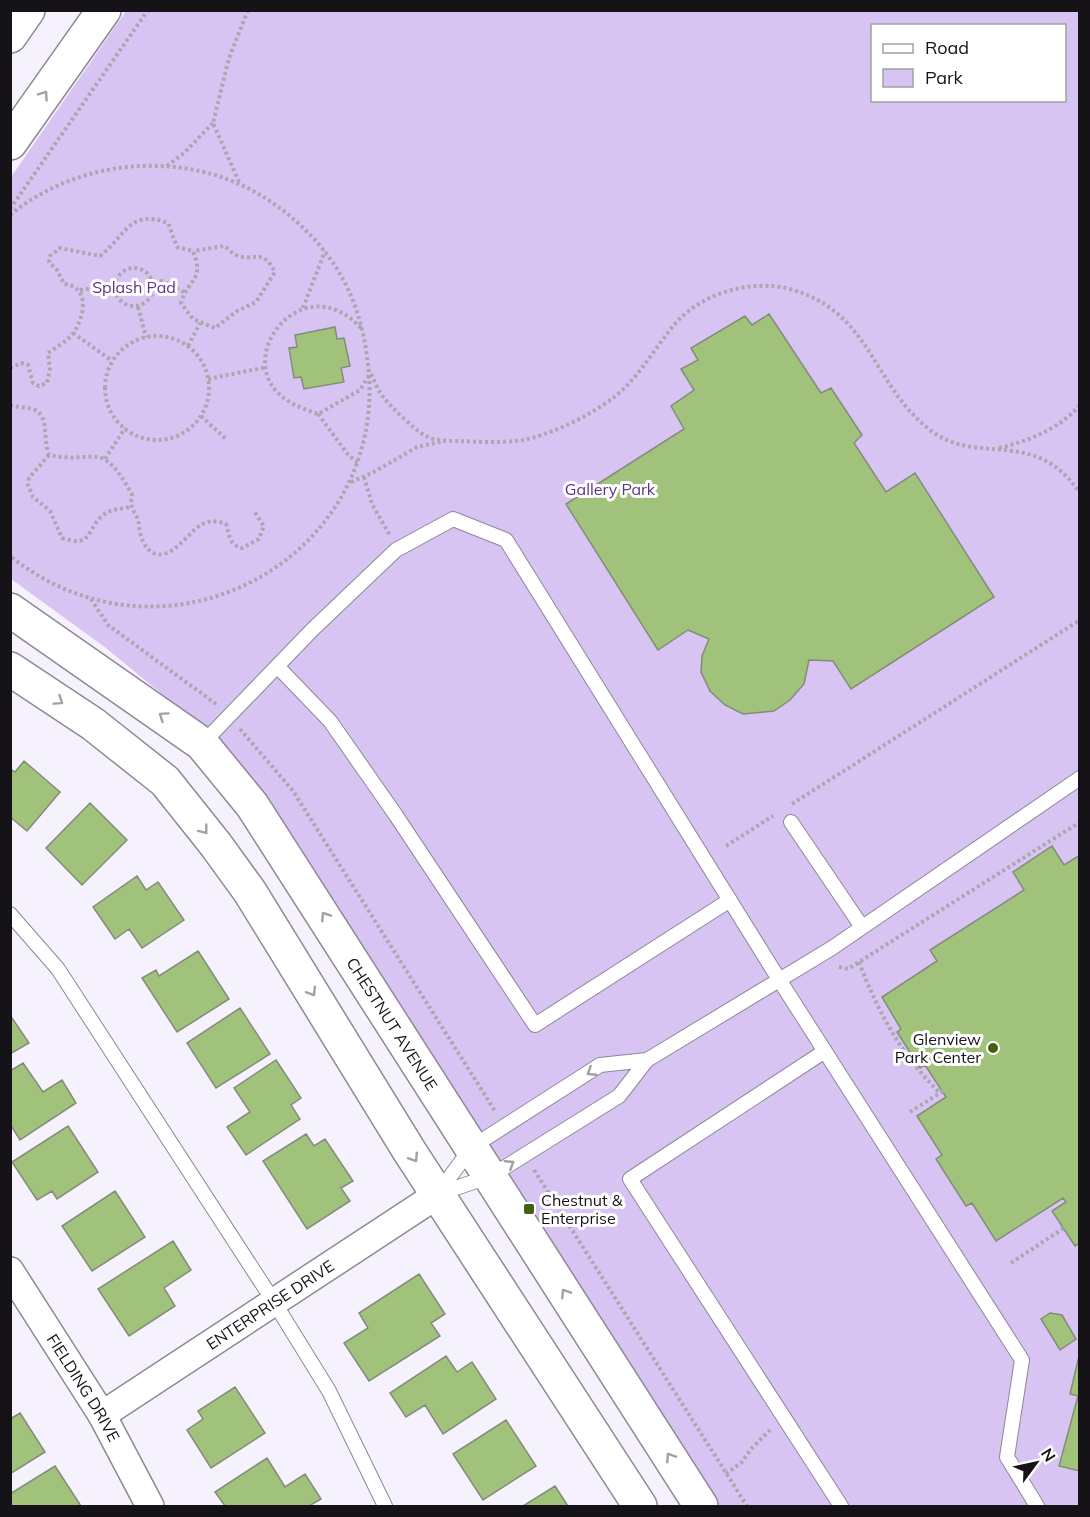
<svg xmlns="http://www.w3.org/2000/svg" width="1090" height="1517" viewBox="0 0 1090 1517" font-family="Mulish,sans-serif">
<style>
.green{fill:#d8c4f3;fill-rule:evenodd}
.building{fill:#a1c27b;stroke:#838c7b;stroke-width:1.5}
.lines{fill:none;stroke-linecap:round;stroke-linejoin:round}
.lane-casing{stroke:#8e8797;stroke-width:16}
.street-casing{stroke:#8e8797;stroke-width:30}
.secondary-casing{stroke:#8e8797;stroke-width:36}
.path{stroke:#aba7b1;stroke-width:4;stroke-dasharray:3 3;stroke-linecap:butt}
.lane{stroke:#fff;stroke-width:14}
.street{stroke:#fff;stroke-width:27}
.secondary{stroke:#fff;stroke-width:33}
.oneway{stroke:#a1a0a3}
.poi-dot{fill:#436113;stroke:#fff;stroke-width:2}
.labels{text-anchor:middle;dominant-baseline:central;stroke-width:6;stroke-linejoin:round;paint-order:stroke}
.park-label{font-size:16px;fill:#5d3485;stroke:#fff}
.street-label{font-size:16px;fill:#151218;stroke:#fff}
.poi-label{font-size:16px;fill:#151218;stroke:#fff;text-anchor:end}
</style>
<rect width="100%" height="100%" fill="#f6f2fd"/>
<!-- green -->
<path class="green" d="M126 11H1079V1506H712L209 733 106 648 11 579V177ZM872 26H1064V100H872Z"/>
<!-- building -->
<path class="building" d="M769 314 821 393 831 388 862 435 854 443 886 492 915 473 994 597 851 689 833 661 809 660 804 684 790 700 774 711 743 714 725 705 710 691 701 672 702 656 709 639 688 630 658 650 566 504 684 429 671 406 694 390 681 369 698 360 691 348 745 316 752 325Z
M335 327 337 339 344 338 350 366 341 368 344 382 304 389 301 377 294 378 289 348 297 347 295 335Z
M24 761 60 792 27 831 10 817V769L15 772Z
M90 803 127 840 82 885 46 848Z
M1052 846 1064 865 1080 855V1243L1075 1246 1052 1211 1066 1202 1063 1198 996 1241 972 1203 966 1206 936 1159 942 1155 917 1116 946 1097 925 1065 920 1068 897 1032 901 1029 882 997 937 961 930 950 1024 890 1013 872Z
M137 876 146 890 158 882 184 920 142 948 129 929 115 939 93 907Z
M198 951 229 999 177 1032 142 978 156 970 159 976Z
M240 1008 270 1054 216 1088 187 1043Z
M10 1015 29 1043 10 1054Z
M276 1060 301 1098 291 1105 300 1119 246 1155 227 1127 250 1112 234 1088Z
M23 1063 43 1092 62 1080 76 1103 20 1140 10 1124V1071Z
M68 1126 98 1172 57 1199 52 1191 37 1200 12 1162Z
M306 1134 314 1146 325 1139 353 1181 341 1188 350 1201 307 1229 263 1161Z
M115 1191 145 1237 92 1271 62 1226Z
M173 1241 191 1270 164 1288 175 1306 129 1336 98 1289Z
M419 1274 445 1314 431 1323 440 1336 369 1381 344 1343 368 1328 359 1313Z
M1050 1313 1062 1315 1076 1339 1060 1350 1041 1319Z
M1080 1352V1471L1059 1466 1078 1396 1070 1394Z
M446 1356 457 1372 472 1362 496 1399 443 1434 425 1405 406 1417 390 1393Z
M235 1387 265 1433 211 1468 187 1430 203 1419 198 1411Z
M20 1413 45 1452 10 1474V1419Z
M506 1420 536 1466 483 1500 453 1454Z
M267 1458 285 1487 305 1474 321 1499 309 1506H225L215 1492Z
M55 1466 81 1506H10V1494Z
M555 1486 568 1506H523Z"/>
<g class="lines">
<!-- lane casing -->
<g class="lane-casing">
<path id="lane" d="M277 666 330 721 395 814 535 1025 730 900
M202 744 312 630 396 550 453 519 506 540 780 981 1022 1360 1007 1457 1037 1506
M791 822 862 927
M10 914 58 969 274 1302 329 1391 385 1506
M825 1051 630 1179 841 1506
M438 1193 472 1147 600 1065 647 1060
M438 1194 491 1176 619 1096 647 1060 832 948 1080 778"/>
</g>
<!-- street casing -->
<g class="street-casing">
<g id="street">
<path id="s1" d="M10 1271 102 1415 150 1506"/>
<path id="s2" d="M102 1415 437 1195"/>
</g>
</g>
<!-- secondary casing -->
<g class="secondary-casing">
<g id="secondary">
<path d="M10 36 28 10"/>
<path d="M10 143 104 10"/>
<path id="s3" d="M10 610 202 744 252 805 701 1506"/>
<path d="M10 669 93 724 165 781 216 845 250 892 410 1152 640 1506"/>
</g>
</g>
<!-- path -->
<path class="path" d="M167 166 184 153 213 123
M239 182 213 123 229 58 248 10
M10 209 148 10
M10 215C64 171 136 156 204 172 249 183 286 208 317 242 344 273 360 309 366 350 401 552 169 684 10 556
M115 287a19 19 0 1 1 38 0a19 19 0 1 1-38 0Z
M154 283 162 281 184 292
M80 290 101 287 115 288
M138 307 146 337
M303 308 325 251
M361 328C305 267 236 351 278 393 289 404 304 409 318 414L360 390 370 374
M73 333 111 360
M105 388a52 52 0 1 1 104 0a52 52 0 1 1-104 0Z
M188 346 200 323
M10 368 21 363 28 365 33 383 39 386 47 383 50 369 48 353C56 347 68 341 74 332 85 315 90 287 64 284L57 270 49 262 50 256 60 248 100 256C125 237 129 208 168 223L177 247 193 251C205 282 188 278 181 303L193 319 215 328 237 311 256 302 275 272C261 246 255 263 236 255 231 253 228 248 224 246L193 251
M371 374C375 382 378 391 384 398 391 407 414 429 424 435 433 441 449 441 459 441 480 442 502 443 523 440 553 434 589 416 613 398 638 379 654 349 674 325 701 293 750 279 790 289 872 312 871 384 930 430 980 468 1033 425 1080 493
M208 379 267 367
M10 405C18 408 28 407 35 410 49 416 43 441 49 455 99 465 99 437 132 494 129 513 137 510 139 525 140 541 150 563 171 551 191 539 198 513 226 524 230 536 229 545 242 548L259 539 264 526 253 510
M318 414 349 456 358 462
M201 416 226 439
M999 448C1029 441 1059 429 1080 405
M49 455 29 478 28 485 33 497 50 511 62 538C93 548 86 530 102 516 110 509 120 509 130 507
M105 459 125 428
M364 477 372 504 389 534
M351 482 372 473 417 447 445 441
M91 599 108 625 216 704
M240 729 293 791 495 1111
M792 804 1080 620
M726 846 773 816
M859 962C878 1012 901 1055 940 1093
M839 967 848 969 1080 822
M910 1112 943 1091
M534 1170 747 1506
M1011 1263 1064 1228
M726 1474 742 1462 751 1449 770 1430"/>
<!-- lane -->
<use href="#lane" class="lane"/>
<!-- street -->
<use href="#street" class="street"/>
<!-- secondary -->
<use href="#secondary" class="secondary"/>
</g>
<!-- one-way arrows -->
<defs><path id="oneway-chevron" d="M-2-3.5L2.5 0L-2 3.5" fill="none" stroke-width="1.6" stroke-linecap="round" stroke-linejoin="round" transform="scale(1.5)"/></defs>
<g class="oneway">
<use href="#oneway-chevron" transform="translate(44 95) rotate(-55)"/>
<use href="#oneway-chevron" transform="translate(59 701) rotate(34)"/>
<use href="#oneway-chevron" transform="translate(163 716) rotate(-145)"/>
<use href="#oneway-chevron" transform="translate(204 830) rotate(52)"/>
<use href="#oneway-chevron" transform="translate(325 916) rotate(-123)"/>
<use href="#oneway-chevron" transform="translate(312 992) rotate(58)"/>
<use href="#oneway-chevron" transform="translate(591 1072) rotate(147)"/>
<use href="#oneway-chevron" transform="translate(414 1158) rotate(58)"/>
<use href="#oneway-chevron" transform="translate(510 1164) rotate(-32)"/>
<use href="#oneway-chevron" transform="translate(565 1293) rotate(-123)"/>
<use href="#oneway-chevron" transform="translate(670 1457) rotate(-123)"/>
</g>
<!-- markers -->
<g class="poi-dot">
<circle cx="993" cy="1048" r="6"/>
<rect x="523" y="1203" width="12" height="12" rx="3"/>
</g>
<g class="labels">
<!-- park labels -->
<g class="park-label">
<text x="134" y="287">Splash Pad</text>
<text x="610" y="489">Gallery Park</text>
</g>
<!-- street labels -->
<g class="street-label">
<text stroke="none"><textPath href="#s3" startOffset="573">CHESTNUT AVENUE</textPath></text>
<text stroke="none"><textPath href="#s2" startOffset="201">ENTERPRISE DRIVE</textPath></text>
<text stroke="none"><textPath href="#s1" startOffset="138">FIELDING DRIVE</textPath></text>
</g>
<!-- poi labels -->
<g class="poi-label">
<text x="981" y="1039">Glenview<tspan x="981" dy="18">Park Center</tspan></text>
<text x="541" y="1200" text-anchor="start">Chestnut &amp;<tspan x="541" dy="18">Enterprise</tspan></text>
</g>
</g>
<!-- border -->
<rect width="1090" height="1517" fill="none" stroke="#151218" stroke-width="24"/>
<!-- legend -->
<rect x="871" y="24" width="195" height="78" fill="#ffffff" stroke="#a1a0a3" stroke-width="1.5"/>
<rect x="883" y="44" width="30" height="9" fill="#ffffff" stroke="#a1a0a3" stroke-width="1.5"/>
<text x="925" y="54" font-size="18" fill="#151218">Road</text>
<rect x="883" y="69" width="30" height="18" fill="#d8c4f3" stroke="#a1a0a3" stroke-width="1.5"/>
<text x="925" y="84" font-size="18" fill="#151218">Park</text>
<!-- north arrow -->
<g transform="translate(1036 1463) rotate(57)" stroke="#ffffff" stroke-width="4.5" paint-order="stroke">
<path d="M0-4.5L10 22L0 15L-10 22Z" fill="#151218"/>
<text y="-9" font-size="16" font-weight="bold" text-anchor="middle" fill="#151218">N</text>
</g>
</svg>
